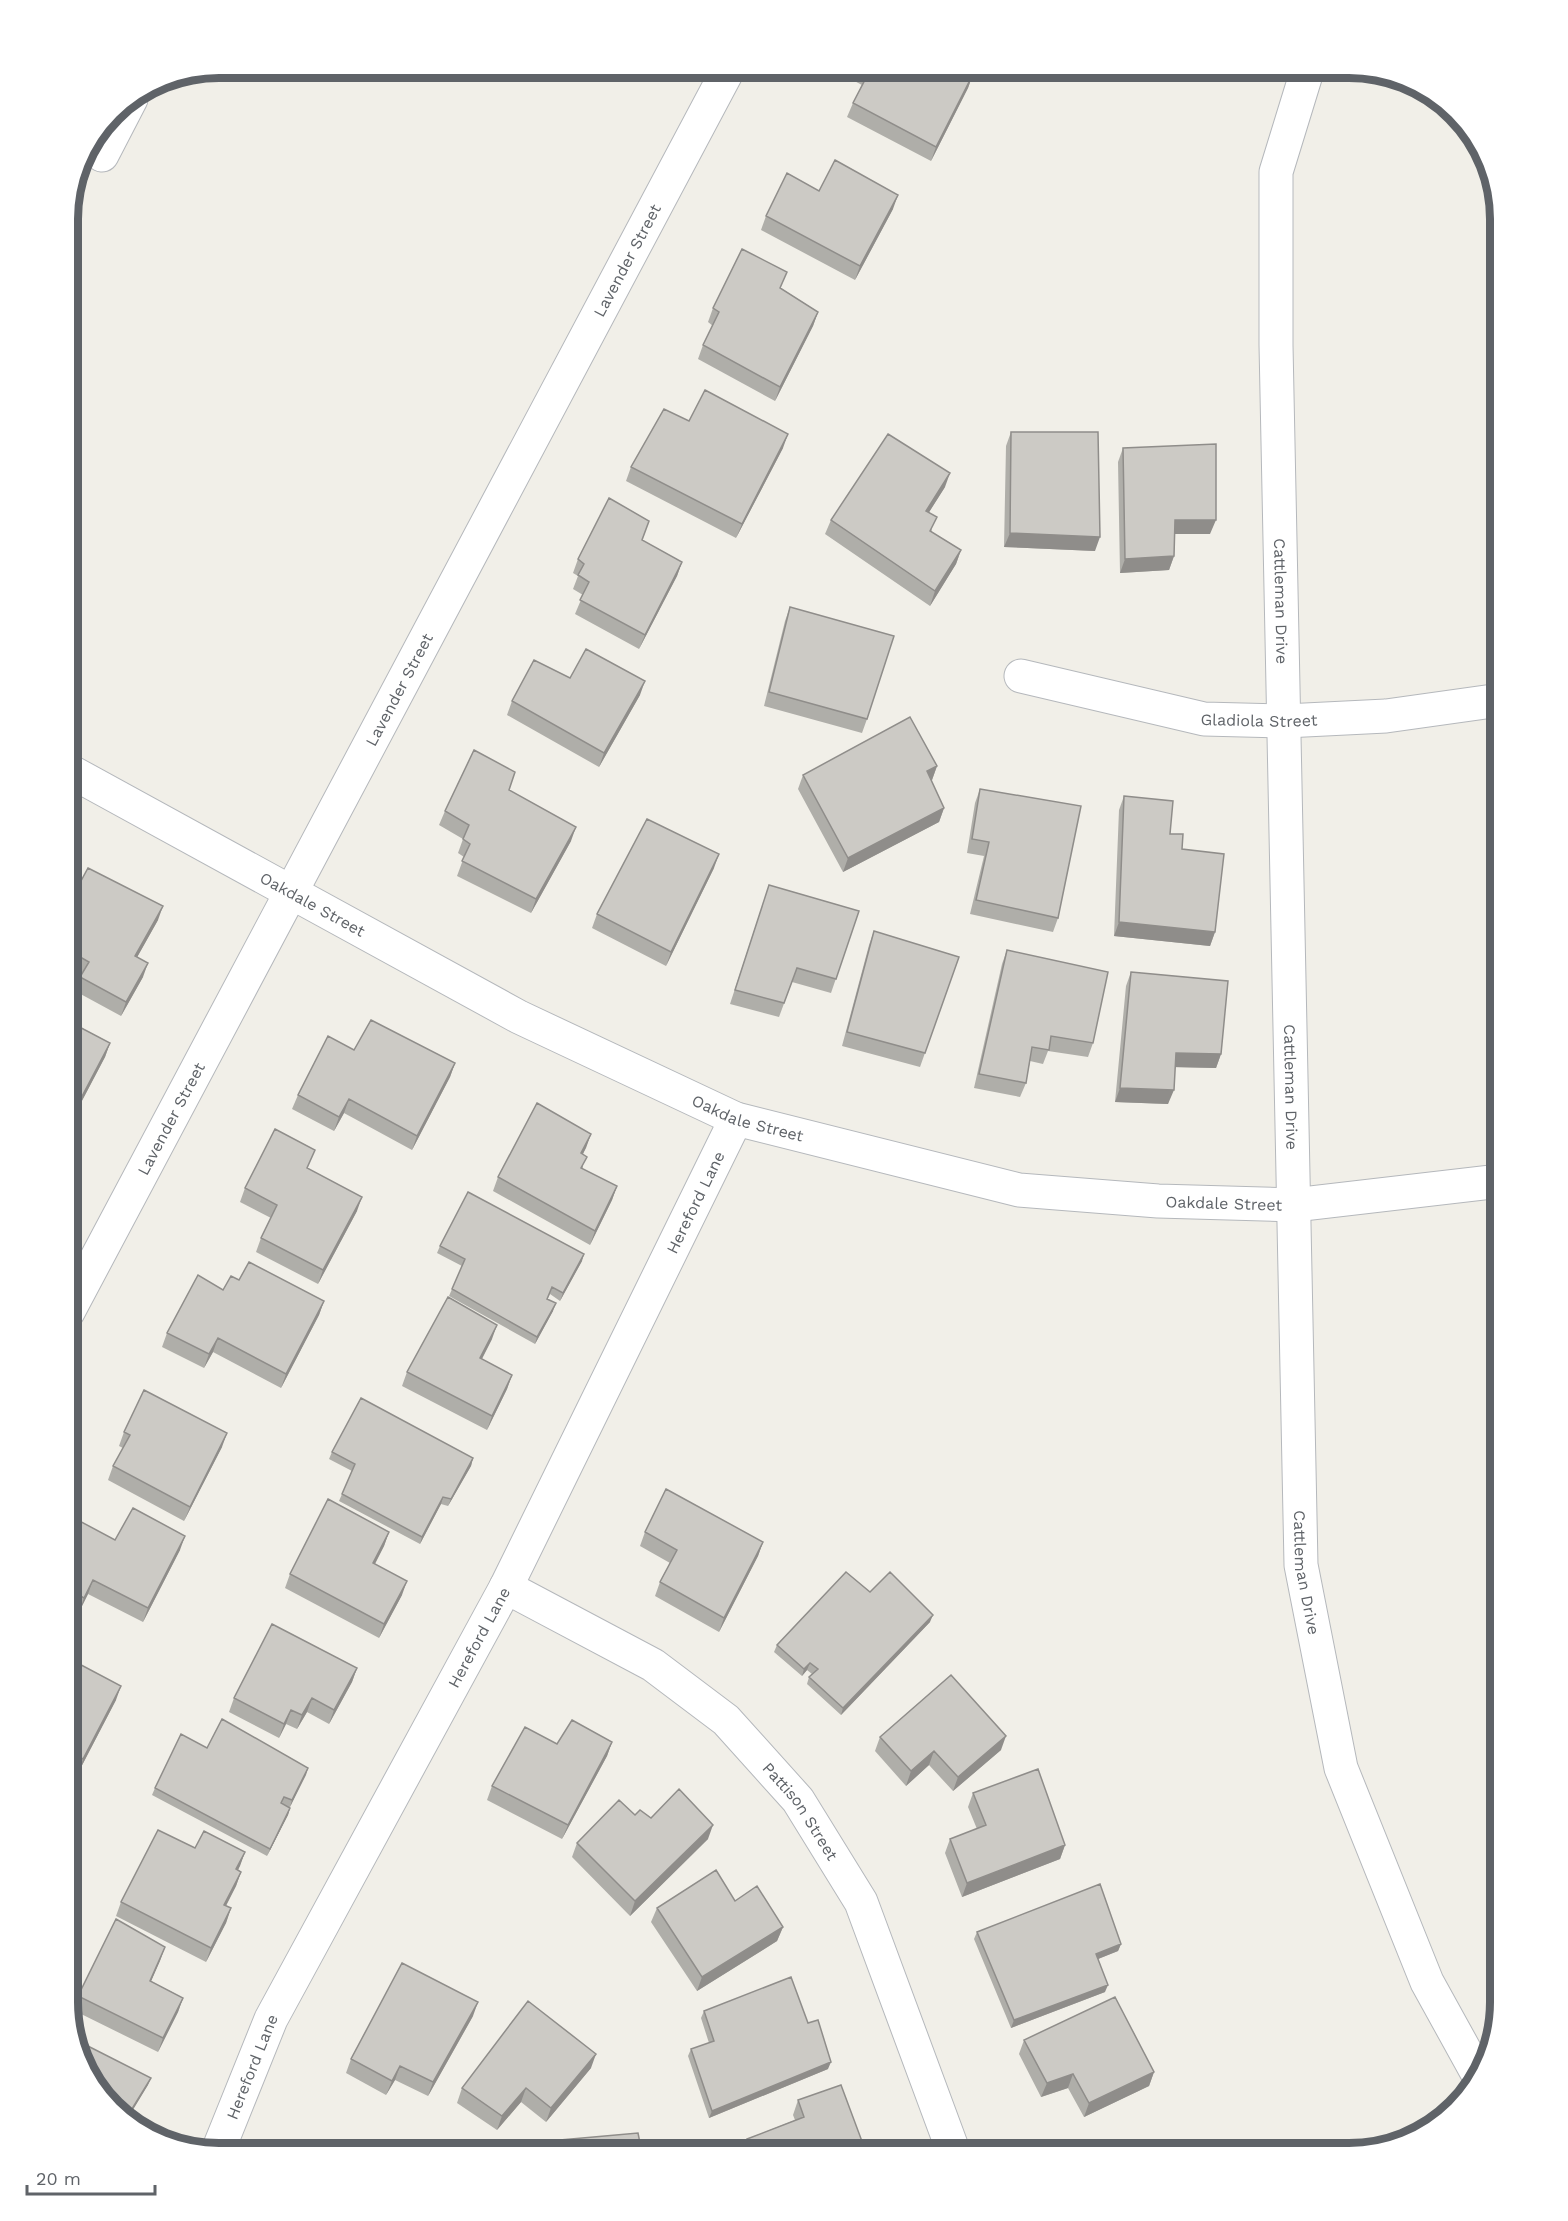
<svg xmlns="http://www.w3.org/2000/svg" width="1568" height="2221" viewBox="0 0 1568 2221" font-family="'Work Sans',sans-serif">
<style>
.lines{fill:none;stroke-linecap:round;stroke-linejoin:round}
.minor-casing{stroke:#b5b8bc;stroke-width:35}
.minor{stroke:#fff;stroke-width:33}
.wall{fill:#afaea9}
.shaded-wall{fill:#8f8d8a}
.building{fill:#cccac5;stroke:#8f8d8a;stroke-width:1.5}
.labels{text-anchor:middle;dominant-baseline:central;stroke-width:4.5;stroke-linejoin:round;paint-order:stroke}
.street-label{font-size:16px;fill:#5f6368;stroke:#fff}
.rim{fill:none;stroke:#5f6368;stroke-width:8}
</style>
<rect width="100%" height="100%" fill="#f1efe8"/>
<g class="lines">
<!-- minor casing -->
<g class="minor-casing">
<g id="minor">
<path id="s1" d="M1308 68 1276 172V345L1301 1565 1341 1768 1427 1982 1480 2078"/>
<path d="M102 155 131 99"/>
<path id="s2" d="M1021 676 1204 719 1285 721 1386 716 1500 700"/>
<path id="s3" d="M68 770 519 1017 736 1119 1019 1190 1158 1201 1294 1205 1500 1181"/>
<path id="s4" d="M68 1312 729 68"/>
<path id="s5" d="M506 1587 653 1665 726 1720 798 1800 861 1902 954 2153"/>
<path id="s6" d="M217 2153 271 2019 506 1587 736 1119"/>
</g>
</g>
<!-- minor -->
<use href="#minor" class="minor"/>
</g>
<!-- wall -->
<path class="wall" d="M841 68H961L973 74 968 88 931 161 847 117 853 103 862 85 839 73Z
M819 191 893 209 855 280 761 230 766 216Z
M781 288 818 312 813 326 775 401 698 359 703 345 713 326 708 322 713 308Z
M689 421 783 448 736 538 626 481 631 467Z
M1011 432 1095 551 1004 547 1006 446Z
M1123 448 1210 534H1175L1174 556 1169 570 1120 573 1118 462Z
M945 487 929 512 932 532 961 550 956 564 930 606 825 534 831 520Z
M642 541 682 562 677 576 639 649 575 614 583 595 573 589 578 576 573 573 578 559Z
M790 607 867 719 862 733 764 706 785 621Z
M570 678 640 695 599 767 507 715 512 701Z
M937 766 932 780H931L944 808 939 822 843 872 798 789 803 775Z
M980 789 1058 918 1053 932 970 914 984 856 967 853 975 803Z
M509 790 571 841 531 913 457 876 464 857 458 853 463 839 439 825 445 811Z
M1124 796 1170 834 1182 849 1215 932 1210 946 1114 936 1119 810Z
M714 868 666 966 592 928 597 914Z
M769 885 859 911 831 993 792 982 779 1017 730 1004Z
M68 905 158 920 137 957 143 977 121 1016 75 991 81 975 68 967Z
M874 931 959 957 920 1067 842 1046 869 945Z
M1007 950 1093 1043 1088 1057 1048 1051 1043 1064 1030 1061 1026 1083 1020 1097 974 1088 1002 964Z
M1131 972 1221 1054 1216 1068 1175 1067 1168 1104 1115 1102 1126 986Z
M68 1021 110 1043 105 1057 75 1114 68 1110Z
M354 1050 455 1063 450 1077 412 1150 344 1113 334 1131 292 1109 298 1095Z
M591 1134 583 1154V1169L617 1186 612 1200 590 1245 493 1191 498 1177Z
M308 1168 357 1211 318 1284 256 1252 261 1238 271 1218 240 1202 245 1188Z
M440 1246 582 1261 560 1301 550 1294 547 1300 553 1311 535 1344 449 1296 462 1266 437 1253Z
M239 1280 324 1301 319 1315 281 1388 213 1352 204 1368 162 1347 167 1333 223 1290Z
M492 1339 482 1359 512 1375 507 1389 487 1430 402 1386 407 1372Z
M124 1432 222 1447 184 1521 108 1480 113 1466 123 1448 119 1446Z
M332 1452 473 1458 471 1466 448 1506 441 1504 420 1544 339 1501 352 1471 329 1459Z
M68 1530 115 1540 180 1550 143 1622 88 1594 79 1612 68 1606Z
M389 1532 384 1546 375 1564 402 1595 379 1638 285 1588 290 1574Z
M645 1532 763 1542 758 1556 719 1632 655 1596 660 1582 670 1563 640 1546Z
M870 1592 930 1622 841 1715 807 1684 809 1677 812 1674 807 1670 802 1676 774 1652 777 1645Z
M68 1658 116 1700 78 1773 68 1767Z
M357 1668 352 1682 329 1724 307 1712 297 1729 286 1724 279 1738 229 1712 234 1698Z
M880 1737 1001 1750 953 1791 929 1765 906 1786 875 1751Z
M612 1742 607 1756 562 1839 487 1800 492 1786 557 1744Z
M207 1748 308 1768 290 1807 288 1815 267 1856 152 1795 155 1788Z
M973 1793 1065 1845 1060 1859 962 1897 945 1853 950 1839 977 1829 968 1807Z
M635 1815 651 1818 708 1839 630 1916 572 1857 577 1843Z
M195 1848 245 1852 238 1870 241 1872 236 1886 226 1906 231 1908 226 1923 206 1962 116 1916 121 1902Z
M735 1901 783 1927 777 1941 697 1991 651 1922 657 1908Z
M977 1932 1121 1944 1118 1951 1098 1959 1105 1992 1011 2028 974 1939Z
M165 1947 151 1981 183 1998 178 2012 158 2052 73 2010 78 1996Z
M704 2011 808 2023 828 2069 709 2118 688 2056 691 2049 709 2043 701 2018Z
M473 2016 428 2096 395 2080 386 2095 346 2073 351 2059Z
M1024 2040 1154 2072 1149 2086 1084 2117 1068 2088 1041 2097 1019 2054Z
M591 2068 546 2122 521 2102 497 2130 457 2103 462 2088Z
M798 2100 863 2144 859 2153H742L747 2139 795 2120 793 2115Z
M549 2141 642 2153H547L546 2148Z"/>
<!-- shaded-wall -->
<path class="shaded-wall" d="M973 74 968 88 931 161 936 147Z
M898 195 893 209 855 280 860 266Z
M818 312 813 326 775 401 780 387Z
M788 434 783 448 736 538 742 524Z
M950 473 945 487 921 525 926 511Z
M1175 520H1216L1210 534H1170Z
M1010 533 1100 537 1095 551 1004 547Z
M961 550 956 564 930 606 935 591Z
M1174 556 1169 570 1120 573 1125 559Z
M682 562 677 576 639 649 645 635Z
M645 681 640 695 599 767 604 753Z
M937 766 932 780 921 785 927 771Z
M944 808 939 822 843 872 848 858Z
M576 827 571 841 531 913 536 899Z
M719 854 714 868 666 966 671 952Z
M163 906 158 920 130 970 135 956Z
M1119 922 1215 932 1210 946 1114 936Z
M148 963 143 977 121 1016 126 1002Z
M110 1043 105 1057 75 1114 80 1100Z
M1176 1053 1221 1054 1216 1068 1171 1067Z
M455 1063 450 1077 412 1150 417 1136Z
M1120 1088 1174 1090 1168 1104 1115 1102Z
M349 1099 344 1113 334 1131 339 1117Z
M591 1134 586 1148 576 1167 581 1153Z
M617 1186 612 1200 590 1245 595 1231Z
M362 1197 357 1211 318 1284 323 1270Z
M584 1254 582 1261 560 1301 563 1293Z
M324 1301 319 1315 281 1388 286 1374Z
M556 1303 553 1311 535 1344 537 1337Z
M497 1325 492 1339 475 1372 480 1358Z
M218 1338 213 1352 204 1368 209 1354Z
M512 1375 507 1389 487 1430 492 1416Z
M227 1433 222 1447 184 1521 190 1507Z
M473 1458 471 1466 448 1506 451 1499Z
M443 1497 441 1504 420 1544 422 1537Z
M389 1532 384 1546 368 1577 373 1563Z
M185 1536 180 1550 143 1622 148 1608Z
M763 1542 758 1556 719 1632 724 1618Z
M93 1580 88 1594 79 1612 84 1598Z
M407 1581 402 1595 379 1638 384 1624Z
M933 1615 930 1622 841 1715 843 1708Z
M810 1663 807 1670 802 1676 804 1669Z
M357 1668 352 1682 329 1724 334 1710Z
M121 1686 116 1700 78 1773 83 1759Z
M312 1698 307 1712 297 1729 302 1715Z
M291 1710 286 1724 279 1738 284 1724Z
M1006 1736 1001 1750 953 1791 958 1777Z
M612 1742 607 1756 562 1839 568 1825Z
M934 1751 929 1765 906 1786 911 1771Z
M308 1768 306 1775 290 1807 292 1800Z
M290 1808 288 1815 267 1856 270 1849Z
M713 1825 708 1839 630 1916 635 1901Z
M1065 1845 1060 1859 962 1897 967 1883Z
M245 1852 240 1866 231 1883 236 1869Z
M241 1872 236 1886 219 1919 224 1905Z
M231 1908 226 1923 206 1962 211 1948Z
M783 1927 777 1941 697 1991 702 1977Z
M1121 1944 1118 1951 1093 1961 1096 1954Z
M165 1947 160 1961 145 1995 150 1981Z
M1108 1985 1105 1992 1011 2028 1014 2020Z
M183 1998 178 2012 158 2052 163 2038Z
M478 2002 473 2016 428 2096 433 2082Z
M596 2054 591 2068 546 2122 551 2108Z
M831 2062 828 2069 709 2118 712 2111Z
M400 2066 395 2080 386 2095 392 2081Z
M1154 2072 1149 2086 1084 2117 1089 2103Z
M1073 2074 1068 2088 1041 2097 1047 2083Z
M151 2078 148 2085 128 2118 127 2117Z
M526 2088 521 2102 497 2130 502 2116Z
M863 2144 859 2153H842Z"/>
<!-- building -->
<path class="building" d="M861 68H961L973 74 936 147 853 103 869 72Z
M835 160 898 195 860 266 766 216 787 173 819 191Z
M742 249 787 272 780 288 818 312 780 387 703 345 719 312 713 308Z
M705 390 788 434 742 524 631 467 664 409 689 421Z
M1011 432H1098L1100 537 1010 533Z
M888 434 950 473 926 511 937 517 930 531 961 550 935 591 831 520Z
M1216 444V520H1175L1174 556 1125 559 1123 448Z
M609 498 649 521 642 540 682 562 645 635 580 600 589 582 578 575 584 564 578 559Z
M790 607 894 636 867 719 769 692Z
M586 649 645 681 604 753 512 701 534 660 570 678Z
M910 717 937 766 927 771 944 808 848 858 803 775Z
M474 750 515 772 509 790 576 827 536 899 462 861 470 844 463 839 469 825 445 811Z
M980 789 1081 806 1058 918 976 900 989 842 972 839Z
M1124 796 1173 801 1170 834H1183L1182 849 1224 854 1215 932 1119 922Z
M647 819 719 854 671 952 597 914Z
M88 868 163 906 135 956 148 963 126 1002 80 977 89 962 68 950V905Z
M769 885 859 911 836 979 797 968 784 1003 735 990Z
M874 931 959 957 925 1053 847 1032Z
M1007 950 1108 972 1093 1043 1051 1036 1049 1050 1032 1047 1026 1083 979 1074Z
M1131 972 1228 981 1221 1054 1176 1053 1174 1090 1120 1088Z
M371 1020 455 1063 417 1136 349 1099 339 1117 298 1095 328 1036 354 1050Z
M68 1021 110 1043 80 1100 68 1094Z
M537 1103 591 1134 581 1153 587 1157 581 1168 617 1186 595 1231 498 1177Z
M275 1129 315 1150 307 1168 362 1197 323 1270 261 1238 277 1205 245 1188Z
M468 1192 584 1254 563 1293 552 1287 547 1299 556 1303 537 1337 452 1289 465 1259 440 1246Z
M249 1262 324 1301 286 1374 218 1338 209 1354 167 1333 198 1275 223 1290 231 1276 239 1280Z
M448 1297 497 1325 480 1358 512 1375 492 1416 407 1372Z
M144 1390 227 1433 190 1507 113 1466 130 1435 124 1432Z
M361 1398 473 1458 451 1499 443 1497 422 1537 342 1494 355 1464 332 1452Z
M666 1489 763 1542 724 1618 660 1582 677 1550 645 1532Z
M328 1499 389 1532 373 1563 407 1581 384 1624 290 1574Z
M133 1508 185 1536 148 1608 93 1580 84 1598 68 1589V1530L74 1518 115 1540Z
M846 1572 870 1592 890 1572 933 1615 843 1708 809 1677 818 1669 810 1663 804 1669 777 1645Z
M272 1624 357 1668 334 1710 312 1698 302 1715 291 1710 284 1724 234 1698Z
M68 1658 121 1686 83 1759 68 1751Z
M951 1675 1006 1736 958 1777 934 1751 911 1771 880 1737Z
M222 1719 308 1768 292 1800 284 1797 281 1803 290 1808 270 1849 155 1788 181 1734 207 1748Z
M572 1720 612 1742 568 1825 492 1786 525 1727 557 1744Z
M1038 1769 1065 1845 967 1883 950 1839 986 1825 973 1793Z
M679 1789 713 1825 635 1901 577 1843 619 1800 635 1815 640 1810 651 1818Z
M158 1830 195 1848 204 1831 245 1852 236 1869 241 1872 224 1905 231 1908 211 1948 121 1902Z
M716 1870 735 1901 757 1886 783 1927 702 1977 657 1908Z
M1100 1884 1121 1944 1096 1954 1108 1985 1014 2020 977 1932Z
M116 1919 165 1947 150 1981 183 1998 163 2038 78 1996Z
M402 1963 478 2002 433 2082 400 2066 392 2081 351 2059Z
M791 1977 808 2023 818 2020 831 2062 712 2111 691 2049 714 2041 704 2011Z
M1115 1997 1154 2072 1089 2103 1073 2074 1047 2083 1024 2040Z
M528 2001 596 2054 551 2108 526 2088 502 2116 462 2088Z
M78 2041 151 2078 127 2117 88 2078Z
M841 2085 863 2144 842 2153H752L747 2139 804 2117 798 2100Z
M638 2133 642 2153H549V2141Z"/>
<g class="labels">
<!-- street labels -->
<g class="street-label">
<text stroke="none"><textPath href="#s4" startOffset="1191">Lavender Street</textPath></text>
<text stroke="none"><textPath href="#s1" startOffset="538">Cattleman Drive</textPath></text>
<text stroke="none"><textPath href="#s4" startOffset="705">Lavender Street</textPath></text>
<text stroke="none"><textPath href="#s2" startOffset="243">Gladiola Street</textPath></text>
<text stroke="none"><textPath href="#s3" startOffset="279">Oakdale Street</textPath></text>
<text stroke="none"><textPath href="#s1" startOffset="1024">Cattleman Drive</textPath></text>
<text stroke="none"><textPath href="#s3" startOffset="765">Oakdale Street</textPath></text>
<text stroke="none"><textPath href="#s4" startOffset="219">Lavender Street</textPath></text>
<text stroke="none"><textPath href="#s6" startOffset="1065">Hereford Lane</textPath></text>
<text stroke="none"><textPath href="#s3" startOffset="1251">Oakdale Street</textPath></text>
<text stroke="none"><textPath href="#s1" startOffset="1510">Cattleman Drive</textPath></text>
<text stroke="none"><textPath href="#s6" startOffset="579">Hereford Lane</textPath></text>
<text stroke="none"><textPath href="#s5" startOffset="376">Pattison Street</textPath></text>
<text stroke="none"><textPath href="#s6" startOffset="93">Hereford Lane</textPath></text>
</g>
</g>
<!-- crop -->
<path d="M0 0H1568V2221H0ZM219 78H1349A141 141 0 0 1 1490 219V2002A141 141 0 0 1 1349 2143H219A141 141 0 0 1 78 2002V219A141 141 0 0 1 219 78Z" fill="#fff" fill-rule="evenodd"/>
<path class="rim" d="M219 78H1349A141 141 0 0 1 1490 219V2002A141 141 0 0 1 1349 2143H219A141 141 0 0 1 78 2002V219A141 141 0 0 1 219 78Z"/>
<!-- scale -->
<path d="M27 2185v9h128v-9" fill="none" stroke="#5f6368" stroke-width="3"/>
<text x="36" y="2185" font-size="18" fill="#5f6368" stroke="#ffffff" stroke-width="4.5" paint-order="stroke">20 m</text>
</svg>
